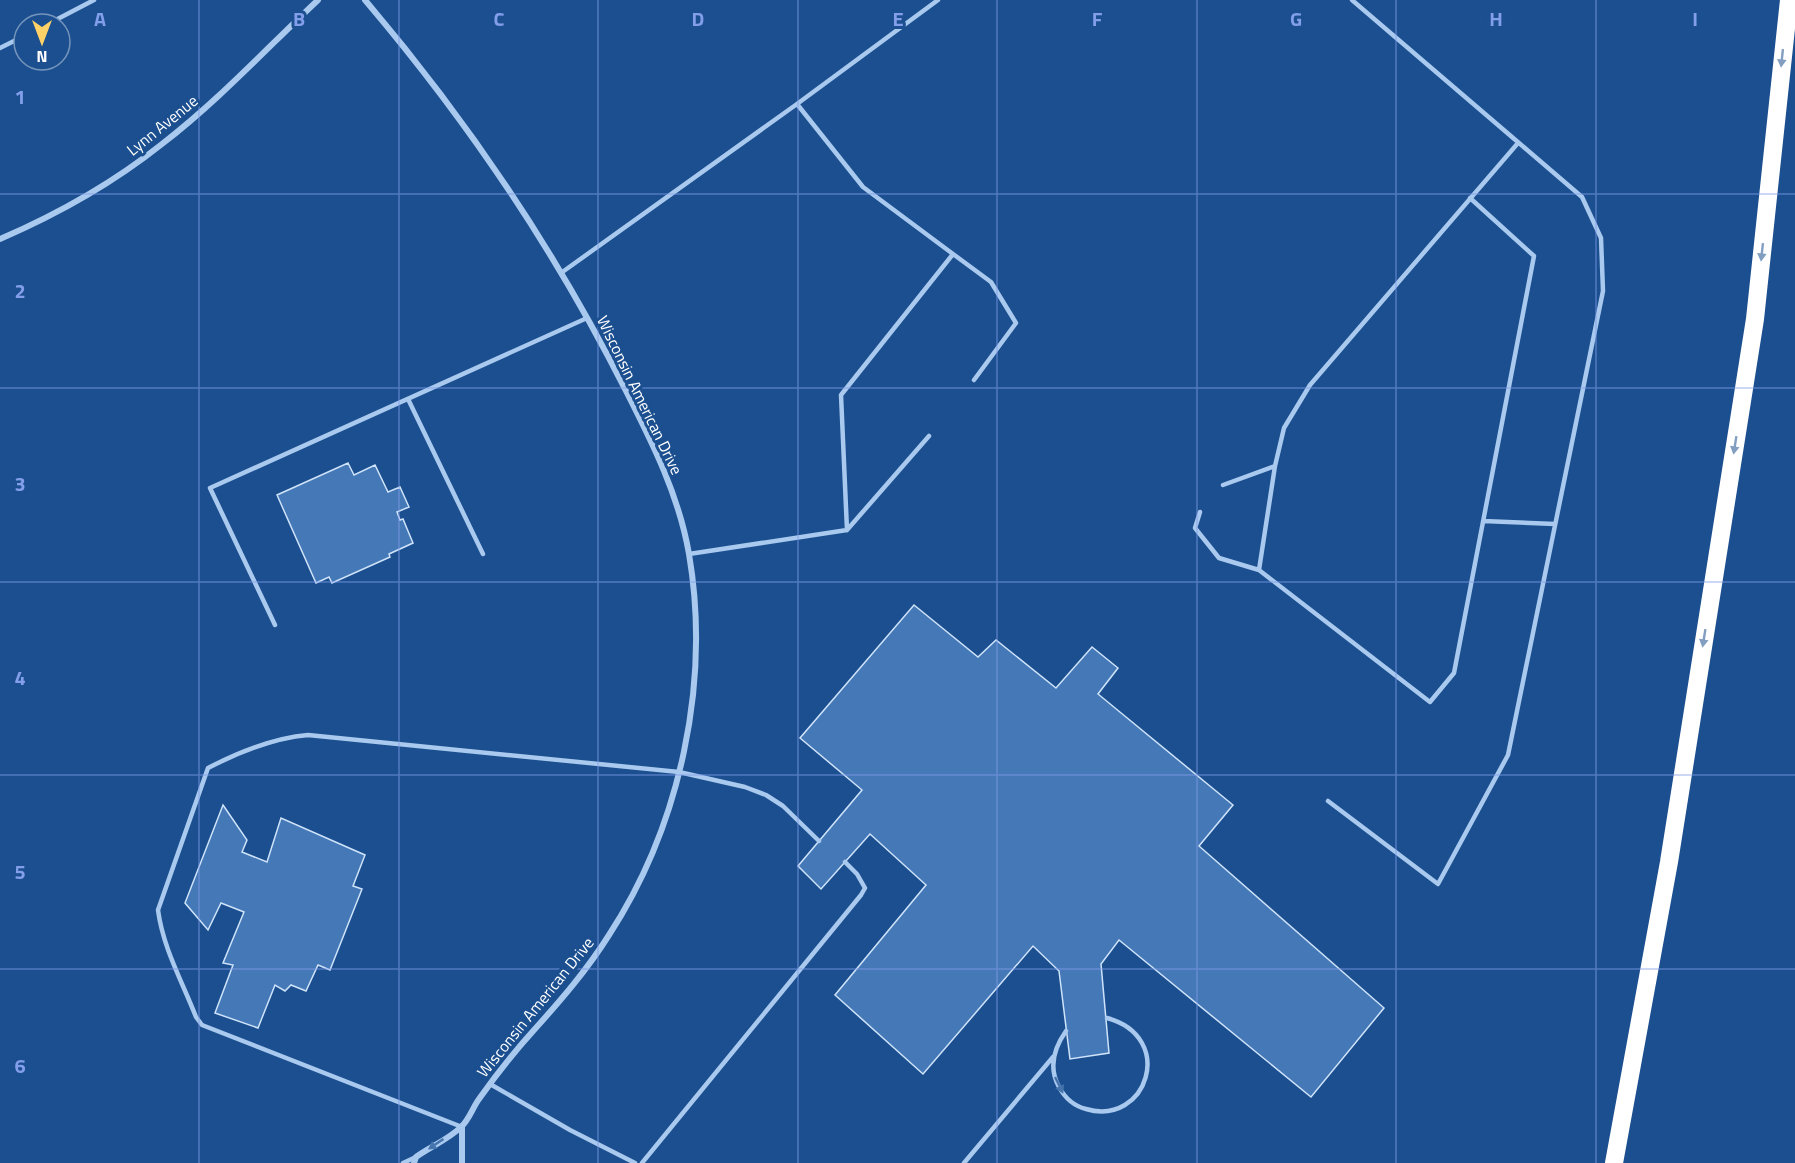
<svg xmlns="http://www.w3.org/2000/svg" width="1795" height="1163" viewBox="0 0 1795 1163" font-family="'Titillium Web',sans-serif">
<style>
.building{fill:#4478b7;stroke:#cfe3fa;stroke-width:1.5}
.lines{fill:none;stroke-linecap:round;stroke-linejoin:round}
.lane{stroke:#a9c9ee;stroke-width:4.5}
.street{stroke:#a9c9ee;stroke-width:6}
.highway{stroke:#fff;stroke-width:18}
.oneway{fill:#829ec1}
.oneway2{fill:#4674ac}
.grid{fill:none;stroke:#839eea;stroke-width:1.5;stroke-opacity:0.55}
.labels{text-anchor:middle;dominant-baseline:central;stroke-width:6;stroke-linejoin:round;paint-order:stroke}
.street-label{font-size:16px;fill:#fff;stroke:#1b4f8f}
.grid-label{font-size:20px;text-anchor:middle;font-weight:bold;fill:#839eea;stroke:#1b4f8f;stroke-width:6;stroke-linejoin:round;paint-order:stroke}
</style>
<rect width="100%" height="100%" fill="#1b4f8f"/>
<!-- building -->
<path class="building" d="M348 463 354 475 375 465 388 492 400 487 409 507 397 512 400 520 403 519 413 543 389 554 390 557 332 583 329 577 316 583 277 495Z
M914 605 978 657 996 640 1056 688 1092 647 1118 668 1098 694 1233 805 1199 846 1384 1008 1311 1097 1119 940 1101 964 1109 1053 1070 1059 1059 971 1033 946 923 1074 835 995 926 885 870 834 821 889 798 866 862 790 800 738Z
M223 805 247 840 242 852 267 862 281 818 365 855 353 886 362 889 330 970 318 965 306 991 291 985 285 991 275 985 258 1028 215 1013 233 965 223 963 244 912 221 903 208 930 185 903Z"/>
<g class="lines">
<!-- lane -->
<path class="lane" d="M48 24 94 0
M0 48 24 36
M797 104 938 0
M1470 198 1534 256 1454 673 1430 702 1259 570 1275 466 1284 428 1310 385 1518 143
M953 254 991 282 1016 323 974 380
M561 273 797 104 863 187 953 254 841 395 847 530 689 554
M408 399 483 554
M1223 485 1275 466
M1200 512 1195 528 1219 558 1259 570
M1483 521 1555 524
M847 530 929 436
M275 625 210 488 587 318
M1328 801 1438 884 1508 755 1603 291 1601 238 1582 197 1352 0
M1066 1031C1054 1048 1048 1067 1059 1087 1065 1098 1074 1106 1086 1109 1147 1127 1177 1037 1107 1018
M490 1084 570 1130 635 1163
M462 1127 202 1025 196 1017C182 981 163 948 158 910L208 768C239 752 273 738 308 735L679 772 745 787 766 795 783 806 819 841
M403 1163 416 1157
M642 1163 861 895 865 888 857 874 845 862
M964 1163 1053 1057"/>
<!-- street -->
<path class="street" d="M365 0C467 120 556 252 626 391 653 444 679 496 689 554 711 683 680 826 609 935 587 970 561 1000 534 1030 514 1052 496 1075 479 1099 473 1107 469 1120 461 1127 449 1139 430 1147 416 1157L414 1163
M0 239C58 214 113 183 162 144 218 101 267 48 318 0
M462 1163V1127"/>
<!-- highway -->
<path class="highway" d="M1614 1163 1669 862 1755 319 1789 0"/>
</g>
<!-- one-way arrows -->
<defs><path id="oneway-solid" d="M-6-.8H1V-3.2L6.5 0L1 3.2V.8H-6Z" transform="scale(1.5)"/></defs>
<g class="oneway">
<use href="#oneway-solid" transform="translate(1782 58) rotate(96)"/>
<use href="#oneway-solid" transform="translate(1762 252) rotate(96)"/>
<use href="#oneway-solid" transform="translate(1735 445) rotate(99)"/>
<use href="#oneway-solid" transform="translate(1704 638) rotate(99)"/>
</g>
<g class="oneway2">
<use href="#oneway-solid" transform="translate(1059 1085) rotate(64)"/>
<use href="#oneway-solid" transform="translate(436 1144) rotate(146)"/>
</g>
<!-- grid -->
<path class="grid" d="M199 0V1163M399 0V1163M598 0V1163M798 0V1163M997 0V1163M1197 0V1163M1396 0V1163M1596 0V1163M0 194H1795M0 388H1795M0 582H1795M0 775H1795M0 969H1795"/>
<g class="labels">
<!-- street labels -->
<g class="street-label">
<text transform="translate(162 125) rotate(-39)">Lynn Avenue</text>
<text transform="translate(640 395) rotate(64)">Wisconsin American Drive</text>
<text transform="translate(535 1007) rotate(-51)">Wisconsin American Drive</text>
</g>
</g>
<g class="grid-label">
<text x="100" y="26">A</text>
<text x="299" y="26">B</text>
<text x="499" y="26">C</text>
<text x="698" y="26">D</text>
<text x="898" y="26">E</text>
<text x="1097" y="26">F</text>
<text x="1296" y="26">G</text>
<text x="1496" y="26">H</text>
<text x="1695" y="26">I</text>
<text x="20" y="104">1</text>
<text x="20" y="298">2</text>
<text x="20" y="491">3</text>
<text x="20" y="685">4</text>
<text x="20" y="879">5</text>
<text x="20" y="1073">6</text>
</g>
<!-- north arrow -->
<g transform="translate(42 42) rotate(180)"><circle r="28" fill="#1b4f8f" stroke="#7695bc" stroke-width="1.5"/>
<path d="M0-4.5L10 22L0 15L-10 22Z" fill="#ffd166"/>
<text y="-9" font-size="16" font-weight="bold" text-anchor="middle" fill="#ffffff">N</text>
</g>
</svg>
